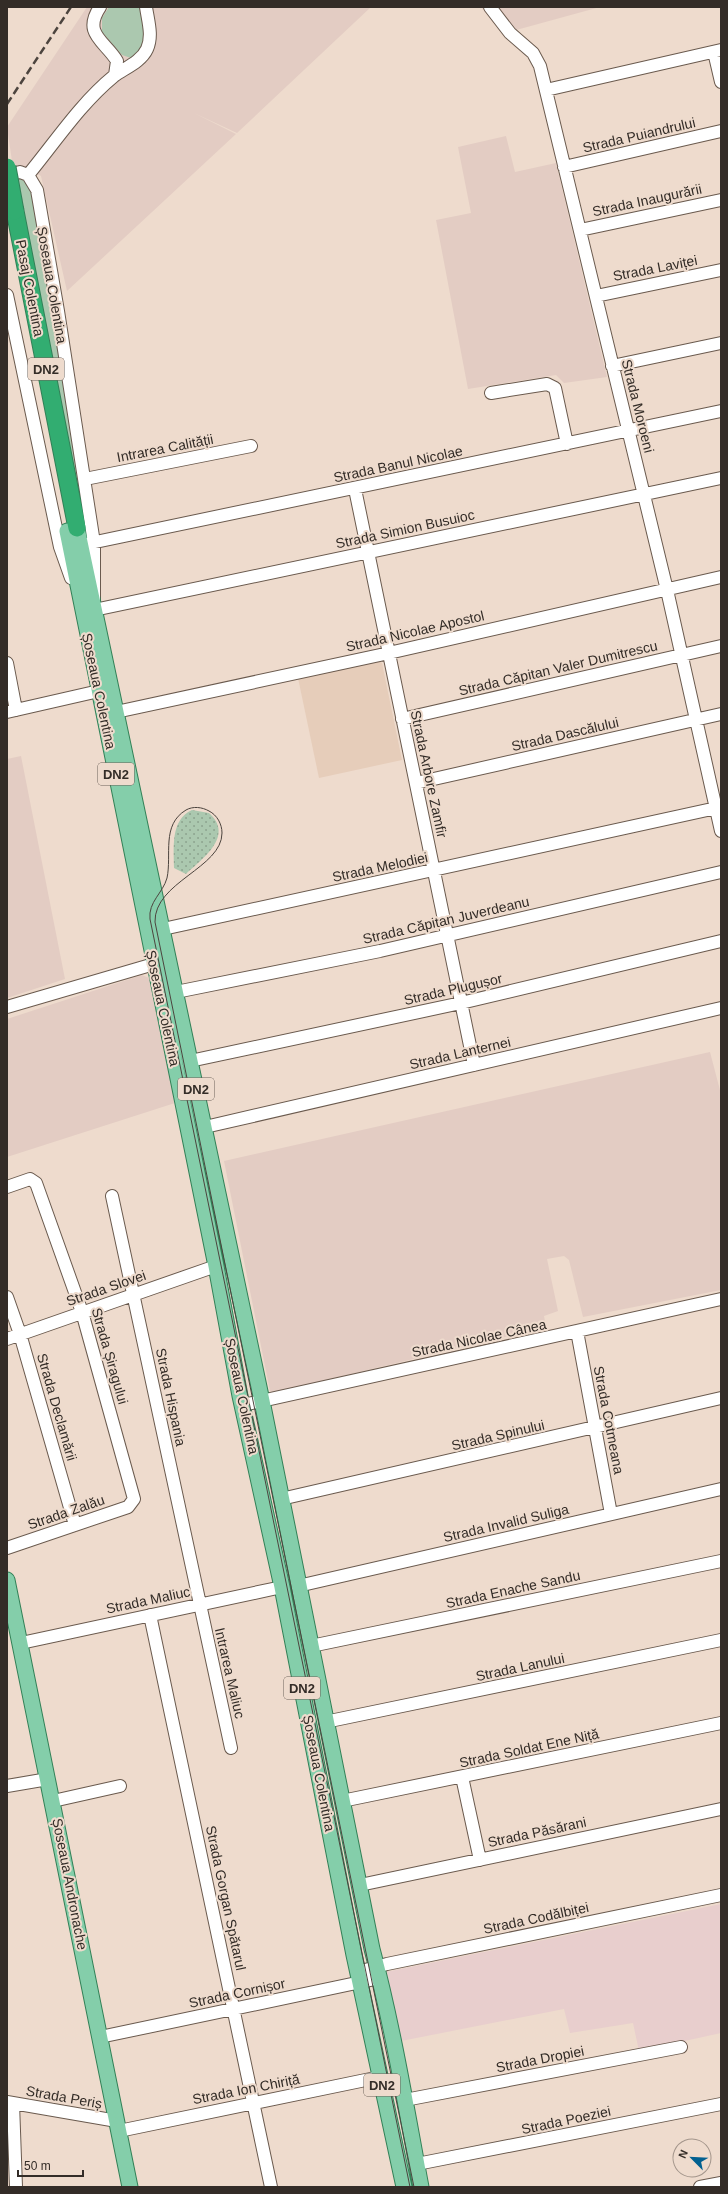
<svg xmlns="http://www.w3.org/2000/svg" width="728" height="2194" viewBox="0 0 728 2194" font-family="Arial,sans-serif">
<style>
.commercial{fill:#e3ccc3}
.industrial{fill:#e8cecd}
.built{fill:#e6cdba}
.grass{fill:#abc8af}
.park{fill:url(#park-dots)}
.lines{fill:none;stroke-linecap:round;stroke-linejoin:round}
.minor-casing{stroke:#6a5a4e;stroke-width:14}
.major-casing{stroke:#328057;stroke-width:17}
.highway-casing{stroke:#328057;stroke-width:19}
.minor{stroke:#fff;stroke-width:12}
.major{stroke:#84ceaa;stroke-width:15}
.highway{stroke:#32ad71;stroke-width:17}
.tram{stroke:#4c443e;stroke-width:1}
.rail{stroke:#4c443e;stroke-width:2.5;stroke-dasharray:8 4;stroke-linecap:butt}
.highway-bridge-casing{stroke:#328057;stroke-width:19;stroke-linecap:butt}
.highway-bridge{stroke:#32ad71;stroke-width:17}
.labels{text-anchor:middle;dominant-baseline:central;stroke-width:4;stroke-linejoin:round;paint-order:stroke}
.shield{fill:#eedbcd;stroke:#6b6059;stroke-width:1}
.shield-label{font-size:13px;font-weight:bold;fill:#332c27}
.street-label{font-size:14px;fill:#332c27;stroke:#eedbcd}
</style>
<defs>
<pattern id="park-dots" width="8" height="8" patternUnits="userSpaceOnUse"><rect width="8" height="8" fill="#abc8af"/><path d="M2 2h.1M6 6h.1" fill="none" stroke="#8ca38e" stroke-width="1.8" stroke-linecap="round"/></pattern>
</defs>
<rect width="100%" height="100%" fill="#eedbcd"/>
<!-- commercial -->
<path class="commercial" d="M87 7H371L237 133 194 113 236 134 67 291 41 176 27 167 13 168 7 127Z
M481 7H600L502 34Z
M506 136 515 172 556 163 607 377 564 383 556 375 468 389 436 220 471 213 458 147Z
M21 756 65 979 7 998V759Z
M142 975 149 978 175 1103 7 1157V1019Z
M710 1052 721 1094V1290L583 1317 569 1260 564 1256 547 1259 558 1311 544 1316 546 1327 276 1392 270 1391 224 1161Z"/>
<!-- industrial -->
<path class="industrial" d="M721 1904V2033L639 2051 633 2023 570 2033 564 2009 401 2041 386 1972Z"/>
<!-- built -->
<path class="built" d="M379 661 382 663 402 760 319 778 298 678Z"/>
<!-- grass -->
<path class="grass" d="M109 7H140C143 23 149 49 131 58L122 55 102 32V18Z
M18 178 25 181 31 188 91 538H87L14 179Z"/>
<!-- park -->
<path class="park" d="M192 810 209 813C235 836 202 859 186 874L174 868C174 848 170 820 192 810Z"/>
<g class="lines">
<!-- minor casing -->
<g class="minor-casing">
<path id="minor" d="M100 7C82 34 105 41 117 61L115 75
M490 7 510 33 533 53 540 66 667 590 721 831
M714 52 721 82
M546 90 721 50
M564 167 721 131
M7 175 20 172 28 175 37 190 58 311 94 543V610L721 478
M28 175C56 141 80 104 114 76 125 68 141 62 147 49 153 36 148 21 146 7
M580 230 721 200
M7 295 60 547 71 578
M596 296 721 270
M612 366 721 343
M491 393 547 384 555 388 567 444
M85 479 251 446
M355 489 474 1065
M86 544 721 411
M7 663 16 710
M7 712 99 691
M116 712 380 655 721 577
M402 719 721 646
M416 783 721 714
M163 929 721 807
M176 992 380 951 721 872
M7 1007 154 964
M190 1061 461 1003 721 941
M205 1127 721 1008
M7 1187 30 1179 36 1183 82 1312 134 1499 128 1507 7 1548
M112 1196 231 1748
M7 1297 20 1334 75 1525
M577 1331 611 1514
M7 1339 216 1266
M243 1405 721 1299
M281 1499 721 1398
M298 1586 721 1489
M150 1615 271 2187
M21 1643 282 1587
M311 1646 721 1561
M325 1722 721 1640
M462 1777 480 1860
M7 1786 48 1779
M53 1801 120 1786
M342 1801 721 1723
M360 1885 721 1809
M358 1972 387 1964 721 1895
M100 2037 380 1978
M405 2100 681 2047
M7 2102 117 2121
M13 2103 16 2187
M119 2131 380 2077
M417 2164 721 2104
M700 2187 721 2183"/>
</g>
<!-- major casing -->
<g class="major-casing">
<path id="major" d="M77 528 262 1401 372 1949C393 2027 406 2107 421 2187
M67 531 216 1266 240 1396 282 1587 354 1955 404 2187
M7 1580 130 2187"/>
</g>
<!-- highway casing -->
<g class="highway-casing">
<path id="highway" d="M15 211 77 528"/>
</g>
<!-- minor -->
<use href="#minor" class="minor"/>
<!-- major -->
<use href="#major" class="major"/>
<!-- highway -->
<use href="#highway" class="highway"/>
<!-- tram -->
<path class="tram" d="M410 2187 150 919C148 902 163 893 167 878 172 855 161 825 186 810 193 806 202 807 209 811 217 815 222 824 222 833 222 868 154 882 155 922L414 2187"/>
<!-- rail -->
<path class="rail" d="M7 104 71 7"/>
<!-- highway-bridge casing -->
<g class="highway-bridge-casing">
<path id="highway-bridge" d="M7 167 15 211"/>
</g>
<!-- highway-bridge -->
<use href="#highway-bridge" class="highway-bridge"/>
</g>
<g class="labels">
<!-- shield labels -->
<g class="shield">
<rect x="28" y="358" width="36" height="22" rx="3"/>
<rect x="98" y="763" width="36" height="22" rx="3"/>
<rect x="178" y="1078" width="36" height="22" rx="3"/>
<rect x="284" y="1677" width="36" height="22" rx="3"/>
<rect x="364" y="2074" width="36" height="22" rx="3"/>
</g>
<g class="shield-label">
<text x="46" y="369">DN2</text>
<text x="116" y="774">DN2</text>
<text x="196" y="1089">DN2</text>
<text x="302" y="1688">DN2</text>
<text x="382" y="2085">DN2</text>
</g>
<!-- street labels -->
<g class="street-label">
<text transform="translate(639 135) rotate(-13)">Strada Puiandrului</text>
<text transform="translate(647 200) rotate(-12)">Strada Inaugurării</text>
<text transform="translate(655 268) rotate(-11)">Strada Laviței</text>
<text transform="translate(52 285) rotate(80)">Șoseaua Colentina</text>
<text transform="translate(30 288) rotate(79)">Pasaj Colentina</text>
<text transform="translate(638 406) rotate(76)">Strada Moroeni</text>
<text transform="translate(165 448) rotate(-11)">Intrarea Calității</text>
<text transform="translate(398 464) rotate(-12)">Strada Banul Nicolae</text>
<text transform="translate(405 529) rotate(-12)">Strada Simion Busuioc</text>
<text transform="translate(415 631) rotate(-13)">Strada Nicolae Apostol</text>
<text transform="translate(558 668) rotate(-13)">Strada Căpitan Valer Dumitrescu</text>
<text transform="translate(99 691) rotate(78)">Șoseaua Colentina</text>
<text transform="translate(565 734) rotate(-13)">Strada Dascălului</text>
<text transform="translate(429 774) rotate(78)">Strada Arbore Zamfir</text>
<text transform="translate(380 867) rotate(-12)">Strada Melodiei</text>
<text transform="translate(446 920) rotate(-13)">Strada Căpitan Juverdeanu</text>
<text transform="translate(453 989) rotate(-13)">Strada Plugușor</text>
<text transform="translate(163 1008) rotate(78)">Șoseaua Colentina</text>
<text transform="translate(460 1053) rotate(-13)">Strada Lanternei</text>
<text transform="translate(106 1288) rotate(-19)">Strada Slovei</text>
<text transform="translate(479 1338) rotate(-12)">Strada Nicolae Cânea</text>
<text transform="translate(110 1356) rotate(74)">Strada Șiragului</text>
<text transform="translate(242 1396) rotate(78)">Șoseaua Colentina</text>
<text transform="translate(171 1397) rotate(78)">Strada Hispania</text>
<text transform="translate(57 1407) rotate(74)">Strada Declamării</text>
<text transform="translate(609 1420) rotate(79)">Strada Cotmeana</text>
<text transform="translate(498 1435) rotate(-13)">Strada Spinului</text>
<text transform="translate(66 1512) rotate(-19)">Strada Zalău</text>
<text transform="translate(506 1523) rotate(-13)">Strada Invalid Suliga</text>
<text transform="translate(513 1589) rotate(-12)">Strada Enache Sandu</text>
<text transform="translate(148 1600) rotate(-12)">Strada Maliuc</text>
<text transform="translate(520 1667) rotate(-12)">Strada Lanului</text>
<text transform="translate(230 1673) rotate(77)">Intrarea Maliuc</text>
<text transform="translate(529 1748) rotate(-12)">Strada Soldat Ene Niță</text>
<text transform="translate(319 1773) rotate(79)">Șoseaua Colentina</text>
<text transform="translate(537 1832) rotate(-12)">Strada Păsărani</text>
<text transform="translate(70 1884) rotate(79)">Șoseaua Andronache</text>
<text transform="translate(226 1898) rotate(78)">Strada Gorgan Spătarul</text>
<text transform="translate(536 1918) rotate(-12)">Strada Codălbiței</text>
<text transform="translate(237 1993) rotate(-12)">Strada Cornișor</text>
<text transform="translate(540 2059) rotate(-11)">Strada Dropiei</text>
<text transform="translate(246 2089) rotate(-11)">Strada Ion Chiriță</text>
<text transform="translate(64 2097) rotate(10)">Strada Periș</text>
<text transform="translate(566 2120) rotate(-12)">Strada Poeziei</text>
</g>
</g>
<!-- border -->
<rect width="728" height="2194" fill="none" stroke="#332c27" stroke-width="16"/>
<!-- north arrow -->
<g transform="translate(692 2158) rotate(294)"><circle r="19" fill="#eedbcd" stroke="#a3958b"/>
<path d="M0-3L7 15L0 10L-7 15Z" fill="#016090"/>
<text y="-6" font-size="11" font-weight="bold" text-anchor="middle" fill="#332c27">N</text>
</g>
<!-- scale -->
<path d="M18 2170v6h65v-6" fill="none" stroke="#332c27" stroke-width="2"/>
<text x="24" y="2170" font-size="12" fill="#332c27" stroke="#eedbcd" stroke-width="3" paint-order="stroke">50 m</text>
</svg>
